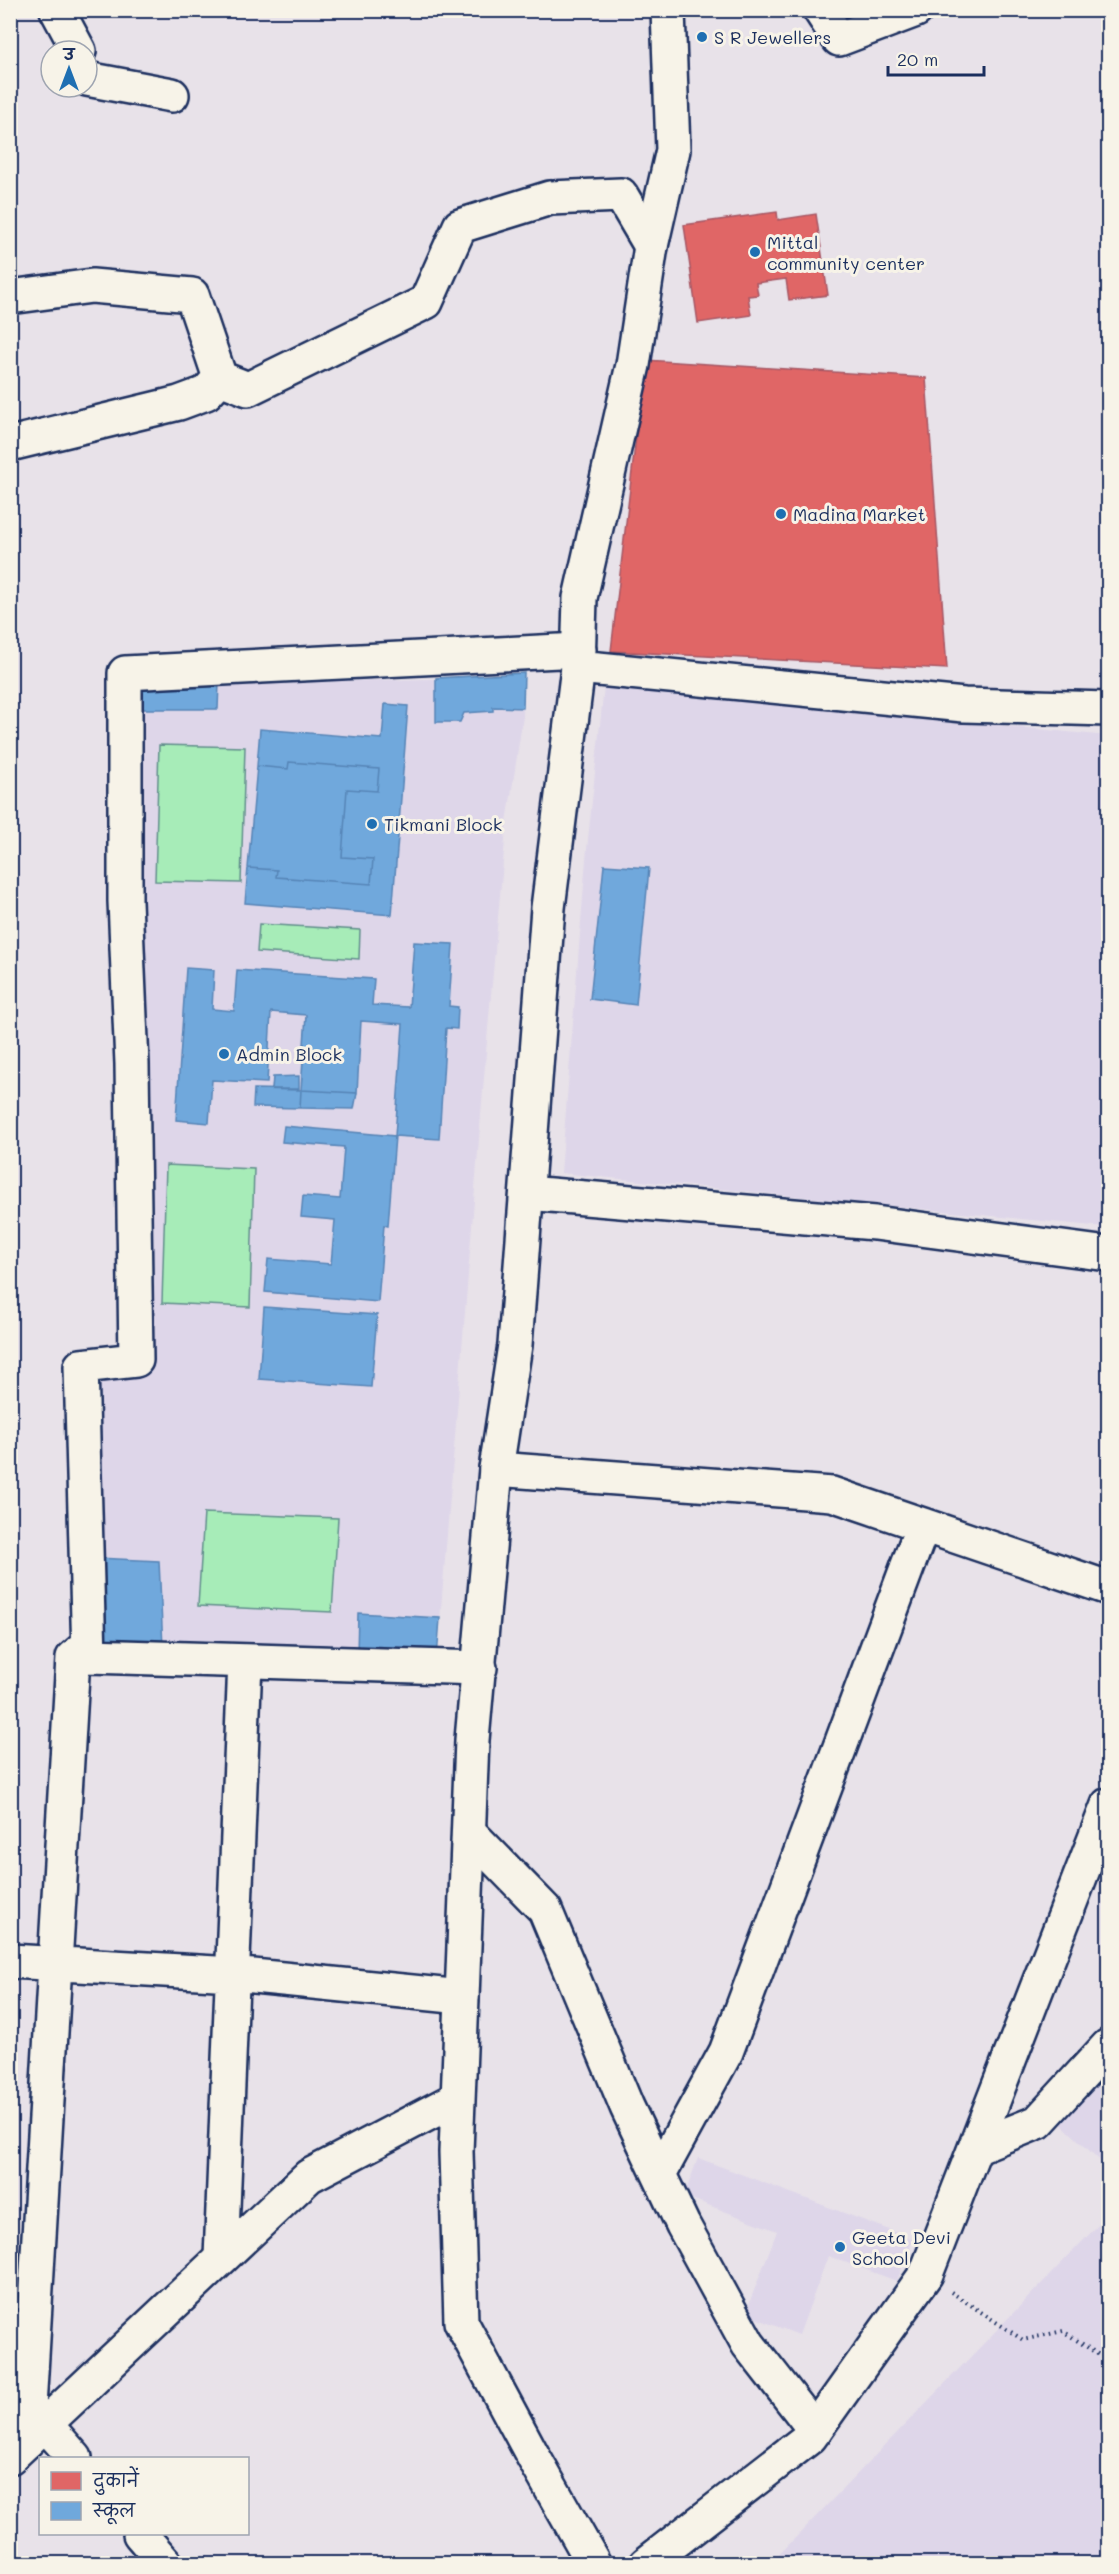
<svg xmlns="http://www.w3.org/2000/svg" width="1119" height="2574" viewBox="0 0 1119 2574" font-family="Mali,'Playpen Sans Deva',sans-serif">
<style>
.built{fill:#ded6e9}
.green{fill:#a7ecb8;stroke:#618e8b;stroke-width:1.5}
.shops{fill:#e06666;stroke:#a55664;stroke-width:1.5}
.schools{fill:#6fa8dc;stroke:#5684b6;stroke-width:1.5}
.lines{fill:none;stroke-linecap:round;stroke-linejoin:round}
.minor-casing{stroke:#1b2f5e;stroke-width:38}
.tertiary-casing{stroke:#1b2f5e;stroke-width:38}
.primary-casing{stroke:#1b2f5e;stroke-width:38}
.path{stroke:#1b2f5e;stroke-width:4;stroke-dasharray:1.5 4.5;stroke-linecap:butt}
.minor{stroke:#f7f3e8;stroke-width:33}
.tertiary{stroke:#f7f3e8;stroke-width:33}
.primary{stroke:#f7f3e8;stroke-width:33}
.rail{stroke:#1b2f5e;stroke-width:4.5;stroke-dasharray:9 4.5;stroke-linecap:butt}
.poi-dot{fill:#1f6fb2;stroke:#f7f3e8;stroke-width:2}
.labels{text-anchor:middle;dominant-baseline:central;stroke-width:6;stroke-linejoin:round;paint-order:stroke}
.poi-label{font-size:18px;fill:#1b2f5e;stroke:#f7f3e8;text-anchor:start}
</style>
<rect width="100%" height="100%" fill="#e8e2e9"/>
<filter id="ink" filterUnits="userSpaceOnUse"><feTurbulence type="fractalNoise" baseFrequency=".0167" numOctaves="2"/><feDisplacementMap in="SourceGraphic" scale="12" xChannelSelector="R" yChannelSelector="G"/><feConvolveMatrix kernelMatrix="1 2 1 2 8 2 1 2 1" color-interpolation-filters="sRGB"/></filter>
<g filter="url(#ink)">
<!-- built -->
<path class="built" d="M524 673 523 716 506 829 488 1028 437 1658 102 1646 87 1376 145 1374 140 685 432 679Z
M604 686 1108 736V1210L1103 1227 561 1173 586 859Z
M1108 2043V2168L1045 2109Z
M698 2158 913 2239 897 2281 828 2256 799 2335 745 2314 777 2231 684 2196Z
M1108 2215V2563H771Z"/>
<!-- green -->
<path class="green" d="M159 745 245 747 241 883 155 881Z
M259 924 360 930 359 959 257 952Z
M166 1165 254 1169 250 1307 162 1303Z
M204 1513 338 1518 332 1612 198 1606Z"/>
<!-- shops -->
<path class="shops" d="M777 212 778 220 816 214 828 295 789 300 786 279 756 283 758 295 748 296 751 315 698 323 684 225Z
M645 360 926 378 947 669 611 651Z"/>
<!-- schools -->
<path class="schools" d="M524 673 523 708 493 707V711L464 713 460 722H436V678Z
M219 683 218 709H140V685Z
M385 704 408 706 392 915 245 903 248 868 277 870 276 877 371 884 373 859 342 857 347 789 377 791 379 769 289 762 288 769 257 766 260 729 382 739Z
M289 762 379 769 377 791 347 789 342 857 373 859 371 884 276 877 277 870 248 868 257 766 288 769Z
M604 865 649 868 636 1005 590 999Z
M414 942 453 944 449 1006 458 1007 457 1029 446 1028 439 1139 395 1136 403 1024 361 1021 357 1093 301 1090 306 1015 271 1012 267 1083 212 1080 209 1123 176 1120 186 968 214 970 212 1009 234 1011 237 970 374 979 372 1005 409 1007Z
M299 1076V1089H272L273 1077Z
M254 1089 301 1090 300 1108 253 1107Z
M301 1090 357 1093 354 1109 300 1108Z
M284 1126 395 1136 388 1226 384 1225 378 1302 265 1292 268 1259 331 1264 335 1220 301 1217 303 1196 340 1199 344 1147 282 1142Z
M264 1307 377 1315 371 1387 259 1379Z
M97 1558 159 1561 163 1648 102 1646Z
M358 1613 440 1618 437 1658 357 1655Z"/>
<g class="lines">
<!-- minor casing -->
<g class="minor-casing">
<path id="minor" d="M57 10 79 51
M820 10 839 39 916 10
M87 79 172 95
M10 297 92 286 192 295 220 378
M10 444 179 403 206 393 220 378 248 389 426 302 460 226 550 198 621 195 651 246
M578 667 964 705 1108 709
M527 1193 875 1223 1108 1254
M496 1469 832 1494 1108 1588
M480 1668 89 1656 81 1366 136 1360 132 1064 125 901V673L579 650
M469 1832 545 1910 627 2107 683 2225 748 2344 815 2430
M10 1961 233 1974 462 1997
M976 2147 1038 2122 1108 2046
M659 2174 726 2052 923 1525
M221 2258 245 1661
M45 2424 75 2458
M27 2441 73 1658 89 1644
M140 2534 166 2564"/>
</g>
<!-- tertiary casing -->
<g class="tertiary-casing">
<path id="tertiary" d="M10 2457 309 2176 458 2098
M594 2564 534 2458 461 2322 456 2152 472 1740 496 1469 515 1345 548 908 578 667 580 598 633 365 651 246 673 150 668 10"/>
</g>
<!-- primary casing -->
<g class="primary-casing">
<path id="primary" d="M646 2564 810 2437 926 2274 1108 1805"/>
</g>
<!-- path -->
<path class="path" d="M951 2292 1023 2340 1063 2331 1108 2361"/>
<!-- minor -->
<use href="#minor" class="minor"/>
<!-- tertiary -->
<use href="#tertiary" class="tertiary"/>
<!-- primary -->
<use href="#primary" class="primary"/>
<!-- rail -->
<path class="rail" d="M1105 2564 1108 2560"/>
</g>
</g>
<!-- markers -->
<g class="poi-dot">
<circle cx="702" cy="37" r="6"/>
<circle cx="755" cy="252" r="6"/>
<circle cx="781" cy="514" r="6"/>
<circle cx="372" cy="824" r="6"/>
<circle cx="224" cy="1054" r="6"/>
<circle cx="840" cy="2247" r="6"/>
</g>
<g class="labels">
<!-- poi labels -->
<g class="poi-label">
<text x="714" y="37">S R Jewellers</text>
<text x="767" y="242">Mittal<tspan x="767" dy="21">community center</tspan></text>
<text x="793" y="514">Madina Market</text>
<text x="384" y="824">Tikmani Block</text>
<text x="236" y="1054">Admin Block</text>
<text x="852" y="2237">Geeta Devi<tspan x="852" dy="21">School</tspan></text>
</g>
</g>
<!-- margin -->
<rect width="1119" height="2574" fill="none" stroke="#f7f3e8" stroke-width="36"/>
<rect x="18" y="18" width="1083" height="2538" fill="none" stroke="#1b2f5e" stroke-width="2" filter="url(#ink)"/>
<!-- legend -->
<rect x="39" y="2457" width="210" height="78" fill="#f7f3e8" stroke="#9fa5b1" stroke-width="1.5"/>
<rect x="51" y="2472" width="30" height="18" fill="#e06666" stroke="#9fa5b1" stroke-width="1.5"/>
<text x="93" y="2487" font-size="18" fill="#1b2f5e">दुकानें</text>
<rect x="51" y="2502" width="30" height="18" fill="#6fa8dc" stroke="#9fa5b1" stroke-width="1.5"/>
<text x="93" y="2517" font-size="18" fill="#1b2f5e">स्कूल</text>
<!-- north arrow -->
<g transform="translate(69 69)"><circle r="28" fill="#f7f3e8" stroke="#9fa5b1" stroke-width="1.5"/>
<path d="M0-4.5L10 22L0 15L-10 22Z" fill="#1f6fb2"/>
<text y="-9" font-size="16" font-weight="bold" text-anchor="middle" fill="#1b2f5e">उ</text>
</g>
<!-- scale -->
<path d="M888 66v9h96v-9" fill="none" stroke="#1b2f5e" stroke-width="3"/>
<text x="897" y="66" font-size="18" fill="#1b2f5e" stroke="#f7f3e8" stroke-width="4.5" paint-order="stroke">20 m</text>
</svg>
